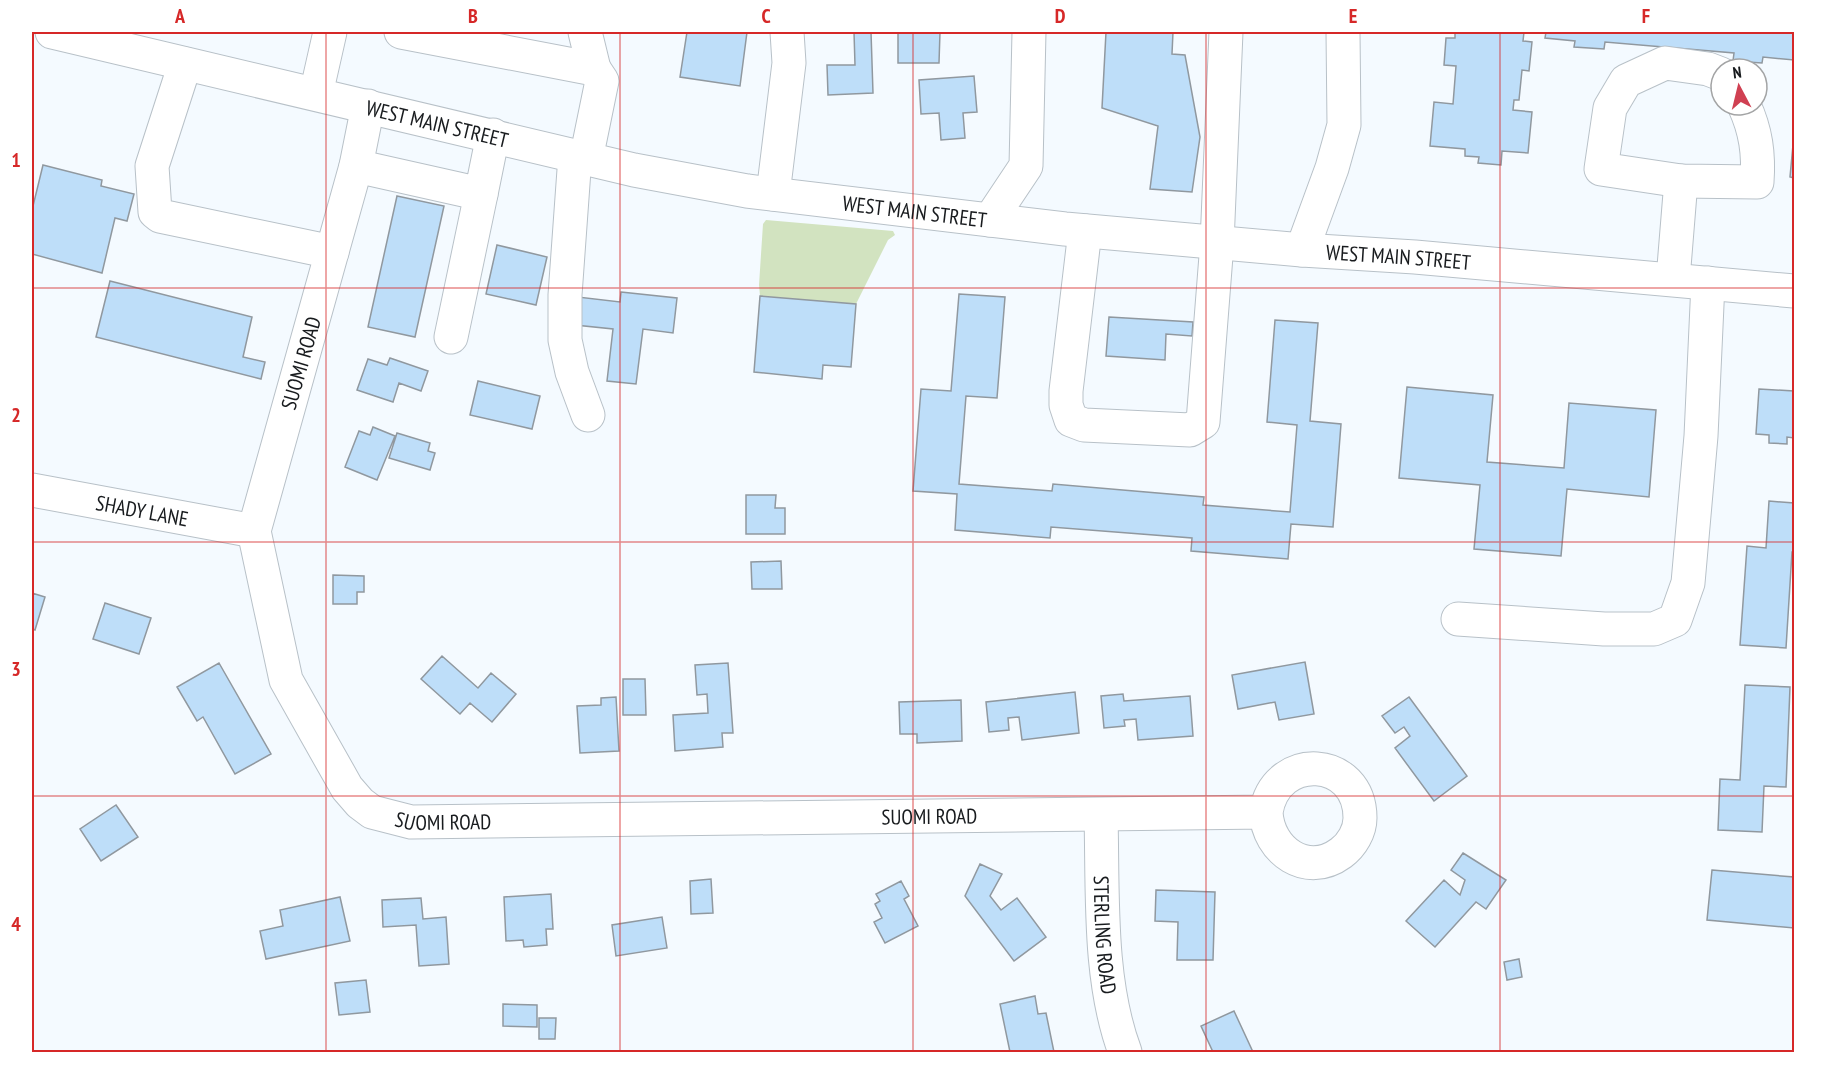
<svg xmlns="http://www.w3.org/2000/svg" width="1826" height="1084" viewBox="0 0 1826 1084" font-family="'PT Sans Narrow',sans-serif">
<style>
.green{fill:#d2e3c0}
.building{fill:#bedef9;stroke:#90989f;stroke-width:1.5}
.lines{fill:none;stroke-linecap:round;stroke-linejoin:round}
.minor-casing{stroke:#b8c1c8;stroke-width:35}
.major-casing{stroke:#b8c1c8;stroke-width:35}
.minor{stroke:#fff;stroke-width:33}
.major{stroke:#fff;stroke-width:33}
.grid{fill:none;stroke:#d62828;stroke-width:1.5;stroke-opacity:0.55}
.labels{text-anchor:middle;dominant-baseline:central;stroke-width:4.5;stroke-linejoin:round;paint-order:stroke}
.street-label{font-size:21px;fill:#181b1e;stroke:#fff}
.neatline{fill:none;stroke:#d62828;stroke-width:2}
.grid-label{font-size:20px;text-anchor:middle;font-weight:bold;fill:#d62828}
</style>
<rect width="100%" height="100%" fill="#f4faff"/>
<!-- green -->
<path class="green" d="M766 220 893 231 895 235 888 240 856 304 760 296 759 285 763 224Z"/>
<!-- building -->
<path class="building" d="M687 32H747L740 86 680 77Z
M854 32H871L873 93 828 95 827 65H855Z
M898 32H940L939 63H898Z
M1106 32H1173L1172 54 1185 55 1200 137 1192 192 1150 189 1158 126 1102 108Z
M1455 32H1524L1523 41 1532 42 1529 71 1522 70 1519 100H1514L1513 110 1532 112 1528 153 1502 151 1501 165 1478 163 1479 157 1465 156V149L1430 146 1434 102 1453 104 1456 66 1444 65 1446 38H1455Z
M1546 32H1794V60L1763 57 1762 63 1733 61 1734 53 1605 42 1604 49 1574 47 1575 41 1545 38Z
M974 76 977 112 963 113 965 138 941 140 939 113 921 114 919 80Z
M1794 134V178L1790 177Z
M43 165 102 180 101 186 134 194 127 221 115 218 102 273 32 254V210Z
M397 196 444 206 415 337 368 327Z
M497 245 547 257 536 305 486 294Z
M110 281 252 317 243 357 265 362 261 379 96 337Z
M621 292 677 298 673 333 643 329 636 384 607 381 613 329 575 325 578 297 620 302Z
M959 294 1005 297 997 398 966 396 959 484 1052 491 1053 484 1204 497 1203 505 1290 512 1297 425 1267 422 1275 320 1318 323 1310 421 1341 424 1333 527 1291 524 1288 559 1191 551 1192 538 1051 527 1050 538 955 530 957 494 913 491 921 389 951 391Z
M760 296 856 304 851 367 823 365 822 379 754 372Z
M1109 317 1193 322 1192 336 1166 334 1165 360 1106 356Z
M390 358 428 371 421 391 399 383 393 402 357 390 368 359 387 365Z
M478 381 540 396 532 429 470 415Z
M1407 387 1493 395 1487 462 1564 468 1569 403 1656 410 1649 497 1567 489 1561 556 1474 549 1480 485 1399 478Z
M1759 389 1794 391V438L1787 437V444L1769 443V435L1756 434Z
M373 427 395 436 377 480 345 467 359 431 370 435Z
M397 433 430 443 428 451 435 453 430 470 389 458Z
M746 495H776L775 508H785V534H746Z
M1769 501 1794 503V552H1792L1786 648 1740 645 1747 546 1766 548Z
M781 561 782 589H752L751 562Z
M333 575 364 576V592H357V604H333Z
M32 593 45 597 35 630 32 629Z
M105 603 151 618 139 654 93 639Z
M442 656 478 688 491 673 516 694 492 722 470 703 460 714 421 679Z
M1305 662 1314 714 1279 720 1275 702 1238 709 1232 675Z
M219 663 271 754 235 774 203 717 197 721 177 687Z
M728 663 733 733H722L723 747 675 751 673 715 708 713 707 694 697 695 695 665Z
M623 679H645L646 715H623Z
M1745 685 1790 687 1786 787 1764 786 1762 832 1718 830 1720 779 1740 780Z
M1075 692 1079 733 1022 740 1019 717 1008 718 1009 730 989 732 986 702Z
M1123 694 1124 701 1190 696 1193 736 1138 740 1136 719 1124 720 1125 726 1104 728 1101 696Z
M616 697 619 751 580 753 577 706 601 705V698Z
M1409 697 1467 776 1434 801 1395 748 1410 736 1404 727 1395 733 1382 716Z
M961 700 962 741 917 743V734H900L899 702Z
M116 805 138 837 101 861 80 829Z
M1463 853 1506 880 1486 909 1476 902 1435 947 1406 921 1444 880 1460 895 1465 880 1451 870Z
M980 864 1002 874 990 896 1001 910 1017 898 1046 937 1014 961 965 896Z
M1712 870 1794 877V928L1707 920Z
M711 879 713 913 691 914 690 881Z
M901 881 909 896 904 899 918 926 885 943 874 922 882 918 875 904 880 901 876 894Z
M1156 890 1215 892 1213 960H1177L1178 922 1155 921Z
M551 894 553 929H546L547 945 524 947 523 940 506 941 504 897Z
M340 897 350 941 266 959 260 931 283 926 280 910Z
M421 898 423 919 446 917 449 964 419 966 416 925 383 927 382 900Z
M662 917 667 948 616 956 612 925Z
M1519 959 1522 977 1507 980 1504 962Z
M366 980 370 1012 339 1015 335 983Z
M1035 996 1038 1014 1046 1013 1054 1052H1010L1000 1004Z
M503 1004 537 1005V1027L503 1026Z
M1234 1011 1253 1052H1213L1201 1026Z
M539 1018H556L555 1039H539Z"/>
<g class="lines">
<!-- minor casing -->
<g class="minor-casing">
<g id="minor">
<path d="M401 32 594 69 602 81 586 159"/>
<path d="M585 32 594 69"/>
<path d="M185 64 152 166 155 212 160 216 332 252"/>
<path d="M1721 74 1708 69 1665 63 1626 81 1610 108 1601 169 1681 181 1757 182C1759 154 1756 131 1744 105"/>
<path d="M316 94 330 32"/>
<path id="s1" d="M368 106 356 166 254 531 286 680 347 788 360 803 372 812 411 822 1266 812C1276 751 1360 756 1360 818 1360 831 1352 845 1341 853 1307 878 1268 851 1266 812"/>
<path d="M575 156 565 295V340L572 372 588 415"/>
<path d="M356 166 481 194 493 135"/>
<path d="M773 194 789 63 787 32"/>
<path d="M990 220 1026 166 1029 32"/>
<path d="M1085 231 1066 391V405L1071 420 1084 425 1190 430 1203 422 1217 243 1226 32"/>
<path d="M1302 250 1332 168 1344 125 1343 32"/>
<path d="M1673 279 1681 181"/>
<path d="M451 337 481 194"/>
<path id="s2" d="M32 490 254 531"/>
<path d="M1458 619 1604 629H1654L1675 620 1688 583 1701 436 1708 283"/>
<path id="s3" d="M1101 815C1103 892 1098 980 1125 1052"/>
</g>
</g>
<!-- major casing -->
<g class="major-casing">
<g id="major">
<path id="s4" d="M52 32 634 170 747 191 1065 229 1302 250 1415 257 1794 291"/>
</g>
</g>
<!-- minor -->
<use href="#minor" class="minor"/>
<!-- major -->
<use href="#major" class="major"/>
</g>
<!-- grid -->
<path class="grid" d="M326 32V1052M620 32V1052M913 32V1052M1206 32V1052M1500 32V1052M32 288H1794M32 542H1794M32 796H1794"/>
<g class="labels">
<!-- street labels -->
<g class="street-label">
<text stroke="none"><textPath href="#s4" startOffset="396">WEST MAIN STREET</textPath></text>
<text stroke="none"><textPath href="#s4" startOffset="882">WEST MAIN STREET</textPath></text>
<text stroke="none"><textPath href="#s4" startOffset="1368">WEST MAIN STREET</textPath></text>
<text transform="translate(301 363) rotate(-74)">SUOMI ROAD</text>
<text stroke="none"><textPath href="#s2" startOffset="112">SHADY LANE</textPath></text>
<text stroke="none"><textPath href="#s1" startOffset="1310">SUOMI ROAD</textPath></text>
<text stroke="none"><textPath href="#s1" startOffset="824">SUOMI ROAD</textPath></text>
<text stroke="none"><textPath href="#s3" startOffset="120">STERLING ROAD</textPath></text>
</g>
</g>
<!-- border -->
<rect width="1826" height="1084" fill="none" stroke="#ffffff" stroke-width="66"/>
<!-- north arrow -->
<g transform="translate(1739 87) rotate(353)"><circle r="28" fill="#ffffff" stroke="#a3a4a5" stroke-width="1.5"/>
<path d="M0-4.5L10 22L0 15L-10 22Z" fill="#d04052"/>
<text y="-9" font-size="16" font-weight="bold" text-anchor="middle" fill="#181b1e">N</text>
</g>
<rect x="33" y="33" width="1760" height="1018" class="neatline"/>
<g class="grid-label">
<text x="180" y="23">A</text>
<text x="473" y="23">B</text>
<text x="766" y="23">C</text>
<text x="1060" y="23">D</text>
<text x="1353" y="23">E</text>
<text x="1646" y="23">F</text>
<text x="16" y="167">1</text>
<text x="16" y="422">2</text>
<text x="16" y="676">3</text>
<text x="16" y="931">4</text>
</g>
</svg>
